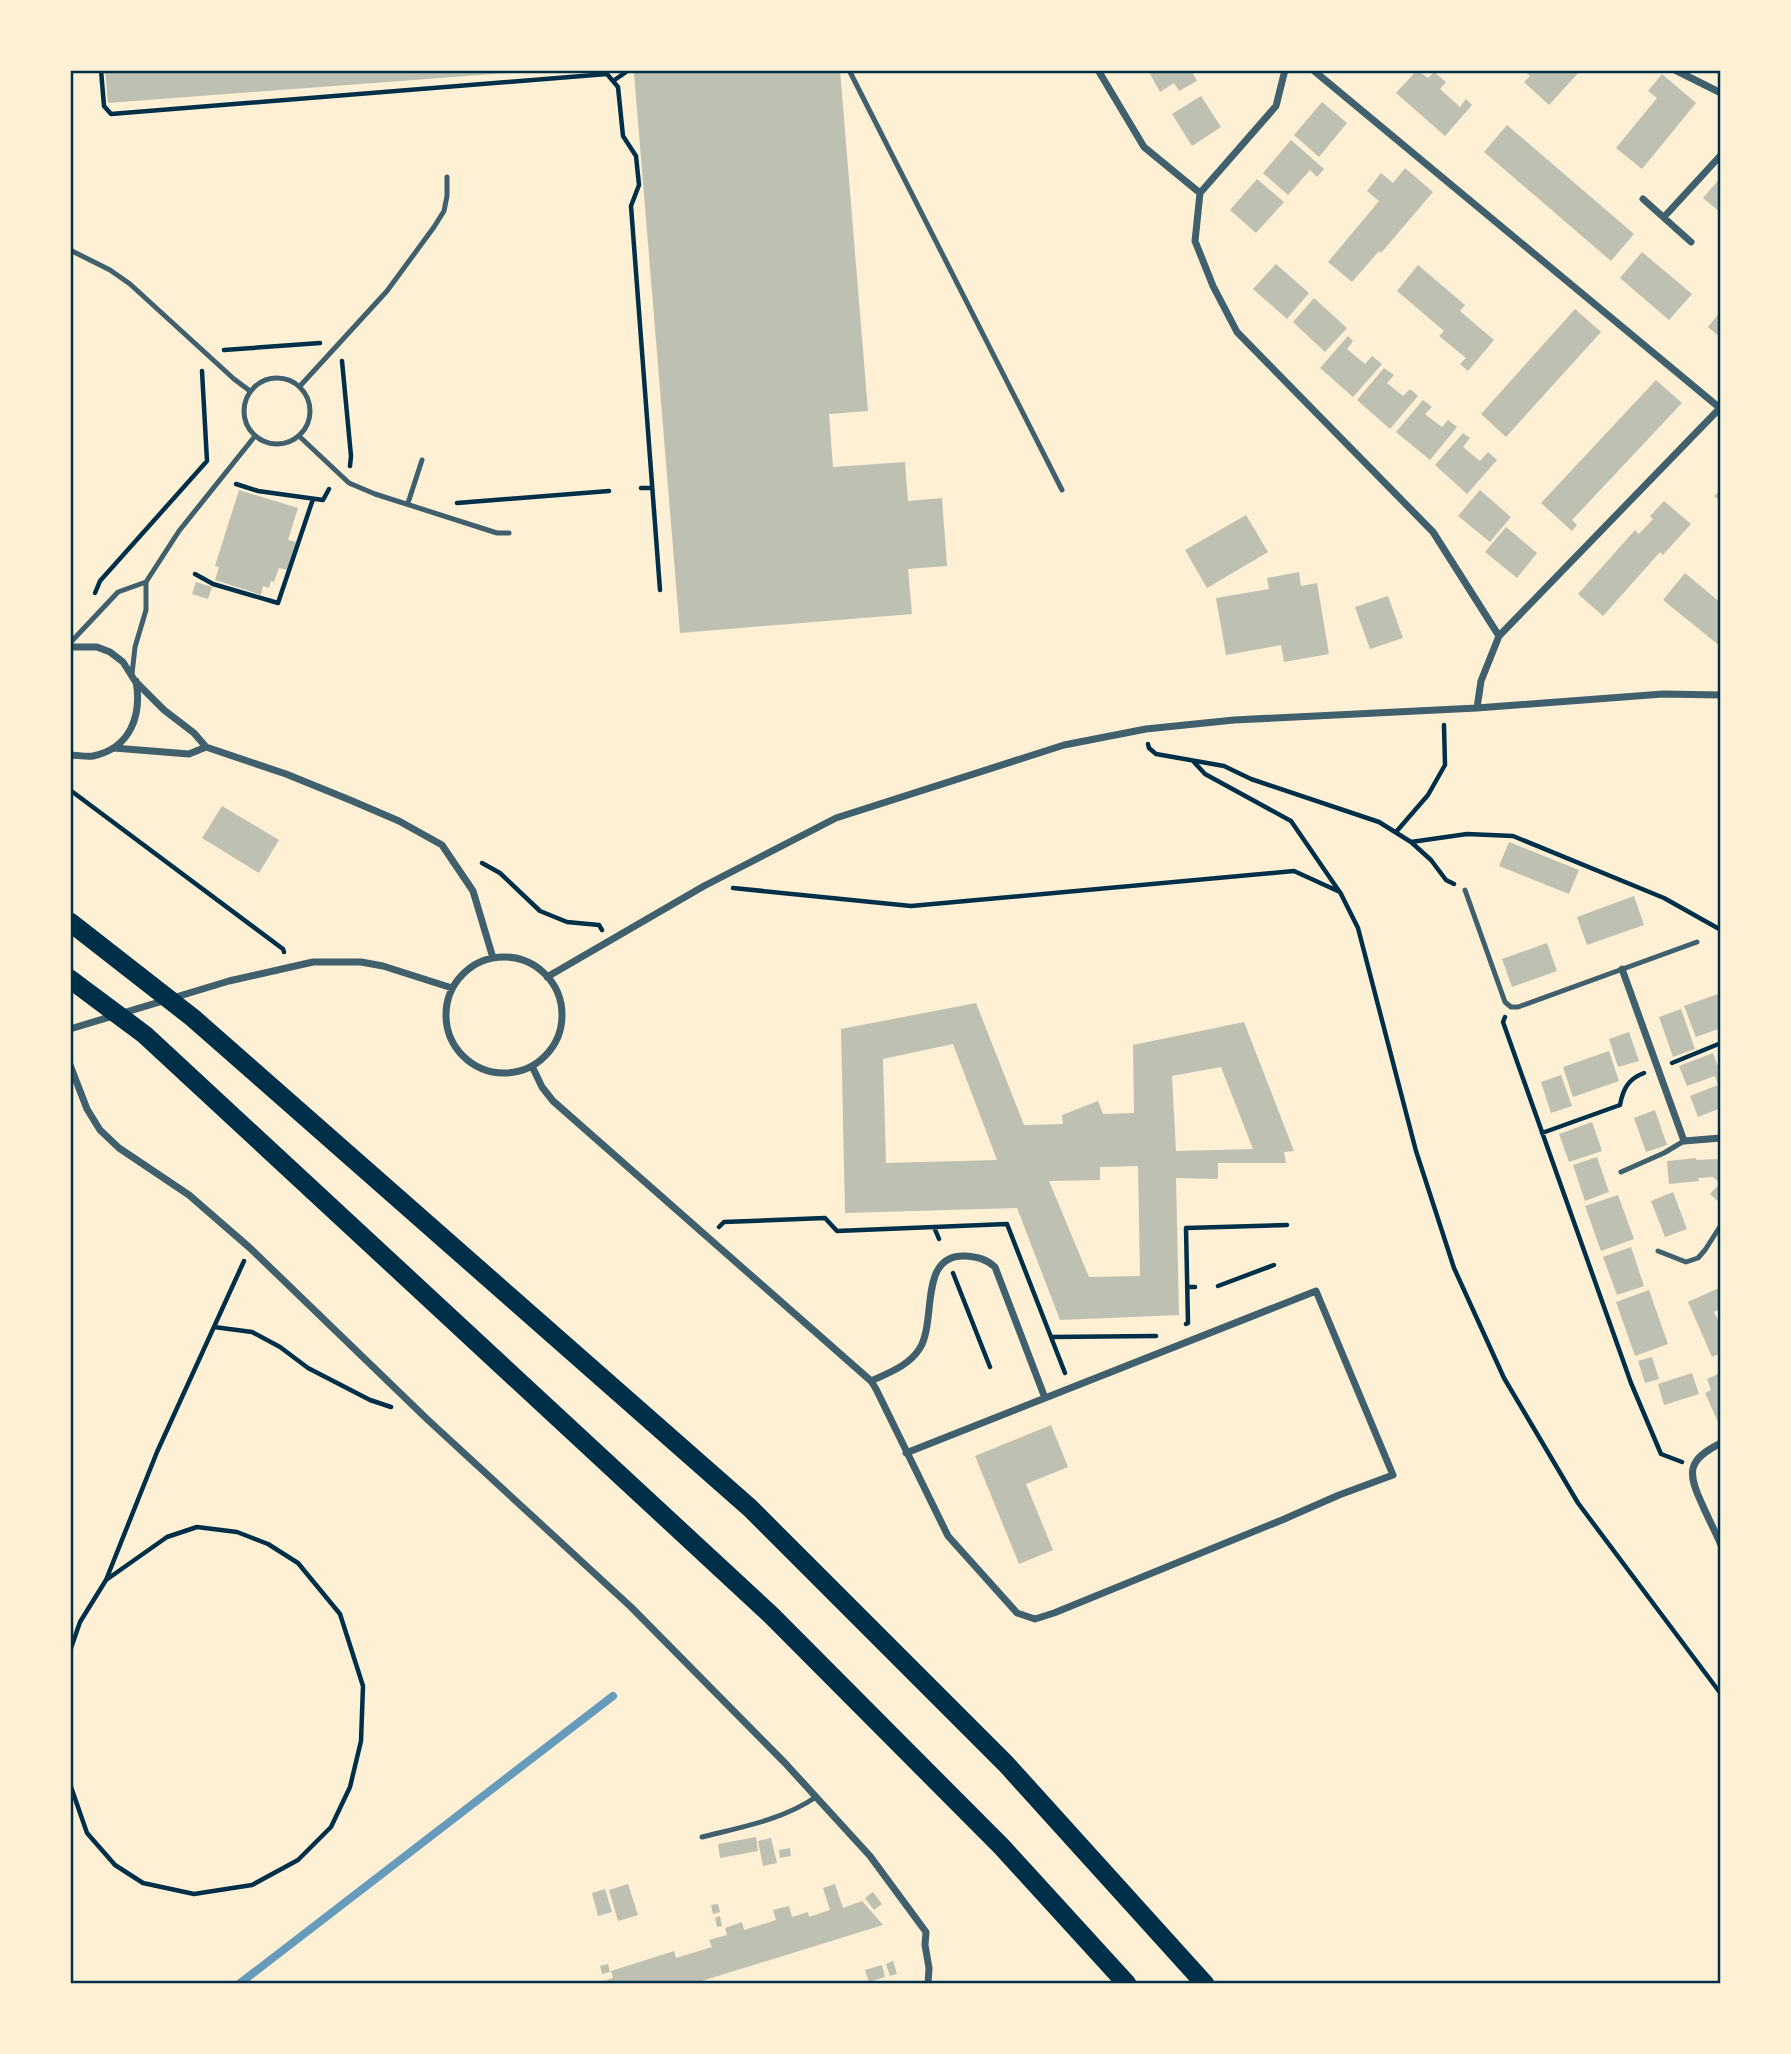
<svg xmlns="http://www.w3.org/2000/svg" width="1791" height="2054" viewBox="0 0 1791 2054" font-family="'Sofia Sans Condensed',sans-serif">
<style>
.lines{fill:none;stroke-linecap:round;stroke-linejoin:round}
.stream{stroke:#669bbc;stroke-width:8}
.building{fill:#bec0b2;fill-rule:evenodd}
.path{stroke:#003049;stroke-width:4.5}
.service{stroke:#3f606c;stroke-width:5}
.minor{stroke:#3f606c;stroke-width:7}
.trunk{stroke:#003049;stroke-width:19}
.neatline{fill:none;stroke:#003049;stroke-width:2.5}
</style>
<rect width="100%" height="100%" fill="#fdf0d5"/>
<g class="lines">
<!-- stream -->
<path class="stream" d="M239 1984 613 1696"/>
</g>
<!-- building -->
<path class="building" d="M105 70H520V72L108 103Z
M668 70H840L868 411 829 414 833 467 905 462 908 501 942 498 947 566 908 569 912 614 680 633 634 73Z
M1148 70H1191L1197 81 1179 91 1174 83 1160 92Z
M1417 70 1428 78 1434 72 1446 82 1440 89 1460 107 1466 99 1472 105 1445 136 1396 93Z
M1530 70H1581L1549 105 1524 82 1530 76 1527 73Z
M1662 74 1696 103 1642 169 1616 148 1657 98 1648 91Z
M1201 96 1221 127 1192 146 1172 114Z
M1322 102 1347 123 1319 157 1294 135Z
M1507 125 1634 234 1611 261 1484 152Z
M1291 140 1324 169 1317 177 1310 170 1288 195 1263 173Z
M1405 168 1433 192 1381 253 1379 251 1352 282 1328 262 1379 201 1367 191 1381 173 1393 183Z
M1721 177V213L1703 198Z
M1257 179 1284 202 1256 233 1230 210Z
M1642 252 1692 294 1669 320 1620 278Z
M1276 264 1309 293 1287 319 1253 289Z
M1418 265 1465 305 1460 311 1494 340 1468 371 1460 364 1466 358 1439 336 1444 331 1397 291Z
M1314 298 1347 328 1325 352 1293 322Z
M1575 309 1601 332 1506 437 1481 414Z
M1721 311V338L1708 327Z
M1348 336 1353 341 1347 349 1365 364 1372 356 1382 364 1353 397 1320 368Z
M1384 368 1394 375 1387 383 1403 396 1410 389 1418 396 1390 429 1357 400Z
M1656 380 1682 403 1572 520 1577 525 1572 531 1541 503Z
M1423 400 1432 407 1425 414 1442 427 1448 420 1457 427 1430 460 1396 432Z
M1463 433 1470 438 1463 447 1480 461 1488 452 1497 460 1467 494 1435 465Z
M1721 489V502L1714 496Z
M239 490 298 508 288 540 296 542 287 570 279 568 274 582 271 581 269 588 263 586 261 595 215 580 219 567 215 566Z
M1480 490 1511 517 1490 542 1458 516Z
M1664 501 1691 524 1663 555 1660 552 1603 616 1578 594 1635 530 1639 534 1653 519 1650 516Z
M1246 515 1268 552 1207 588 1185 550Z
M1506 527 1537 553 1517 578 1485 552Z
M1299 572 1301 586 1317 583 1329 654 1284 662 1281 645 1226 655 1216 598 1269 589 1267 578Z
M1685 573 1721 603V647L1663 600Z
M196 582 212 587 208 599 192 594Z
M1388 596 1403 638 1370 649 1355 607Z
M222 806 279 840 259 873 202 838Z
M1509 842 1579 870 1569 894 1499 866Z
M1634 896 1644 925 1587 945 1577 917Z
M1547 943 1557 971 1512 987 1502 959Z
M1721 993V1028L1696 1037 1684 1006Z
M976 1003 1024 1125 1063 1124 1062 1115 1098 1101 1103 1114 1134 1113 1133 1045 1244 1022 1294 1151 1284 1152 1286 1163H1218V1179L1176 1178 1179 1315 1060 1320 1017 1208 845 1213 841 1029ZM953 1044 997 1160 886 1163 883 1059ZM1221 1067 1253 1149 1176 1151 1172 1076ZM1138 1166 1140 1276 1089 1277 1049 1181 1100 1180V1167Z
M1681 1009 1695 1049 1673 1057 1659 1017Z
M1629 1032 1639 1061 1618 1067 1609 1039Z
M1609 1051 1619 1081 1573 1097 1563 1067Z
M1713 1053 1721 1075V1108L1698 1117 1690 1096 1718 1085 1715 1076 1687 1086 1679 1066Z
M1561 1075 1572 1106 1551 1113 1541 1082Z
M1655 1110 1667 1145 1646 1152 1634 1118Z
M1592 1122 1602 1151 1569 1162 1559 1134Z
M1597 1157 1609 1192 1585 1201 1573 1165Z
M1696 1158V1160L1717 1159 1721 1162V1204L1710 1194 1720 1183 1713 1177 1698 1178 1699 1181 1669 1184 1667 1161Z
M1673 1192 1687 1229 1665 1237 1651 1201Z
M1618 1195 1634 1239 1601 1251 1585 1206Z
M1631 1247 1644 1286 1617 1295 1603 1257Z
M1721 1287V1308L1714 1312 1721 1327V1353L1712 1357 1688 1302Z
M1649 1290 1668 1344 1635 1356 1616 1302Z
M1652 1357 1659 1379 1645 1383 1638 1361Z
M1692 1373 1699 1394 1664 1405 1658 1384Z
M1720 1373 1721 1421 1718 1422 1705 1393 1711 1390 1707 1379Z
M1051 1425 1068 1467 1026 1484 1053 1550 1019 1564 975 1456Z
M756 1837 758 1851 720 1858 718 1844Z
M771 1838 777 1863 763 1866 758 1841Z
M790 1848 791 1856 780 1858 779 1850Z
M628 1884 638 1915 618 1921 609 1890Z
M835 1884 843 1908 862 1901 883 1925 692 1984H595L613 1978 611 1971 674 1951 676 1958 712 1947 709 1940 727 1935 725 1928 742 1922 744 1930 776 1920 773 1910 789 1906 792 1917 808 1912 809 1917 830 1910 823 1888Z
M605 1889 612 1912 598 1916 592 1893Z
M873 1892 882 1904 874 1910 865 1898Z
M718 1904 720 1912 713 1914 711 1905Z
M720 1916 722 1926 717 1927 715 1918Z
M893 1961 897 1974 890 1976 886 1964Z
M608 1964 610 1972 602 1974 600 1966Z
M882 1965 885 1977 869 1982 865 1970Z"/>
<g class="lines">
<!-- path -->
<path class="path" d="M101 70 104 106 111 114 607 74 618 87 623 136 636 156 639 185 631 206 660 590
M613 81 629 70
M224 350 320 343
M342 361 351 456 350 466
M236 484 258 491 323 500 329 489
M641 488H651
M457 503 609 491
M195 574 213 584 278 603 313 499
M95 593 100 581 207 461 202 371
M1148 744 1149 748 1156 754 1224 766 1251 779 1379 822 1411 842 1467 834 1513 836 1664 898 1721 930
M1193 761 1205 774 1291 821 1339 891
M70 790 283 949 284 952
M1396 832 1428 795 1445 765 1444 725
M1411 842 1431 860 1446 880 1454 884
M482 863 500 873 540 911 567 922 599 925 602 930
M733 888 911 906 1294 871 1340 892 1358 928 1416 1151 1454 1268 1504 1378 1578 1503 1721 1694
M1505 1017 1503 1022 1631 1383 1661 1454 1682 1462
M1672 1063 1721 1043
M1542 1133 1620 1105C1623 1089 1628 1079 1644 1073
M719 1227 724 1222 825 1218 837 1231 1007 1224 1065 1373
M934 1227 939 1239
M953 1273 990 1367
M1218 1286 1274 1265
M1187 1287H1195
M1186 1324 1188 1323 1186 1228 1287 1225
M214 1327 252 1332 280 1347 308 1368 370 1400 391 1407
M1051 1337 1156 1336
M70 1651 80 1622 106 1580 157 1452 244 1261
M70 1784 87 1833 115 1865 143 1883 194 1894 252 1885 298 1860 331 1827 350 1787 361 1741 363 1686 340 1614 298 1563 268 1544 237 1532 197 1527 167 1537 106 1580"/>
<!-- service -->
<path class="service" d="M849 70 1062 490
M70 250 110 270 130 284 234 379 250 391
M244 411a33 33 0 1 1 66 0a33 33 0 1 1-66 0Z
M300 386 387 291 434 227 444 211 447 196V177
M299 436 349 483 375 494 497 533H509
M408 503 422 460
M70 643 118 592 146 582
M132 674 135 647 146 610V582L179 531 255 436
M1465 890 1505 1002 1511 1007H1518L1697 942
M1621 1172 1664 1153 1684 1141
M1658 1251 1686 1262 1698 1258 1705 1250 1721 1225
M702 1837C742 1827 782 1820 816 1797"/>
<!-- minor -->
<path class="minor" d="M1098 70 1144 147 1200 193
M1285 70 1276 106 1200 193 1195 241 1213 286 1237 332 1433 532 1499 636
M1313 70 1721 409
M1675 70 1721 93
M1643 199 1691 242
M1664 217 1721 155
M70 647H97L110 652 123 662 135 681 164 710 194 733 206 747 286 774 350 800 399 821 442 845 473 891 493 958
M1477 708 1481 681 1499 636 1721 407
M114 748 189 754 206 747
M70 755C77 755 86 757 93 756 131 748 142 715 136 681
M446 1015a58 58 0 1 1 116 0a58 58 0 1 1-116 0Z
M1622 969 1684 1141 1721 1138
M547 977 704 886 836 818 1064 745 1146 729 1234 720 1477 708 1663 694 1721 695
M70 1029 229 981 313 962H361L383 966 452 988
M70 1065 87 1109 100 1130 119 1148 189 1195 250 1248 428 1420 631 1607 785 1763 870 1856 926 1932 925 1945 929 1968 928 1984
M532 1066 542 1087 553 1101 871 1381 876 1389 948 1536 1017 1613 1035 1619 1054 1613 1282 1520 1339 1495 1393 1475 1316 1291 906 1453
M871 1381C888 1373 909 1366 920 1348 937 1320 918 1253 966 1256 978 1257 986 1259 995 1267L1045 1398
M1721 1443C1687 1460 1687 1472 1702 1504 1708 1518 1715 1531 1721 1545"/>
<!-- trunk -->
<path class="trunk" d="M70 922 193 1018 750 1508 1006 1764 1205 1984
M70 979 145 1035 771 1615 1002 1847 1127 1984"/>
</g>
<!-- border -->
<rect width="1791" height="2054" fill="none" stroke="#fdf0d5" stroke-width="144"/>
<rect x="72" y="72" width="1647" height="1910" class="neatline"/>
</svg>
